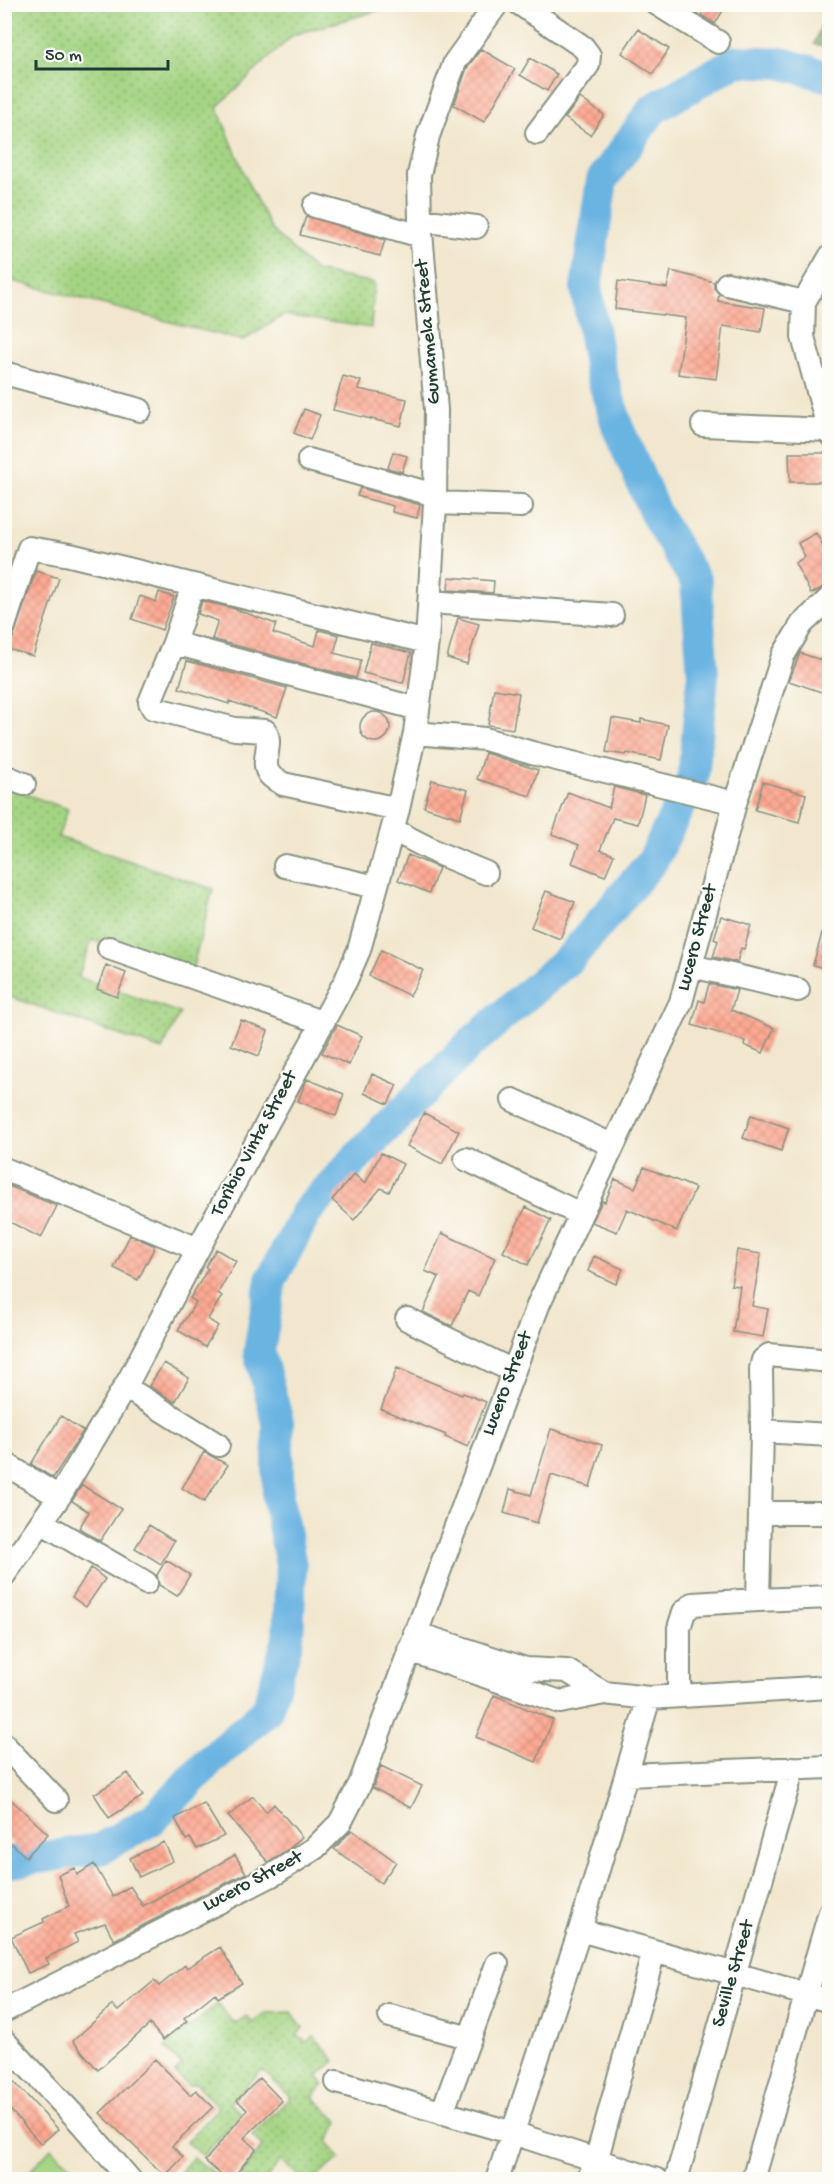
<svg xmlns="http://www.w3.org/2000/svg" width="834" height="2184" viewBox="0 0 834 2184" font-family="'Gochi Hand',sans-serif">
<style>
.green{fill:url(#green-dots);stroke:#62885c;stroke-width:1.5}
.forest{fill:url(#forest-firs);stroke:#517a52;stroke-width:1.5}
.pitch{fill:#a4d483;stroke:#62885c;stroke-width:1.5}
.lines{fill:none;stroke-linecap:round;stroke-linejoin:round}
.river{stroke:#6ab4e2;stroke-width:32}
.building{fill:url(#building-cross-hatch)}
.minor-casing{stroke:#889281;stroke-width:26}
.minor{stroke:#fff;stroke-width:22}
.labels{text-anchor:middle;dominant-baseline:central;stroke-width:4.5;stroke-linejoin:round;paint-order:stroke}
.street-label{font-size:20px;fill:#1f3d34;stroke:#fdfcf7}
</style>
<defs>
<pattern id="green-dots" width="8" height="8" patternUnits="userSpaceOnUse" patternTransform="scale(1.5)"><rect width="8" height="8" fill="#a4d483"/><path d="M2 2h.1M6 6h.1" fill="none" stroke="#85ad6c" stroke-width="1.8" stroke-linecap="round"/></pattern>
<pattern id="forest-firs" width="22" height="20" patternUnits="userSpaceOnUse" patternTransform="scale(1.5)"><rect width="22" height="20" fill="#83b671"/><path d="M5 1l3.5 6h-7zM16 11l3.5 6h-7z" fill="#6b955e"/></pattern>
<pattern id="building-cross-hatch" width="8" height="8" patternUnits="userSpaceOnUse" patternTransform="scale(1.5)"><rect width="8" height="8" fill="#fda993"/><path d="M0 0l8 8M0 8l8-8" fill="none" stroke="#d8927f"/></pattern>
</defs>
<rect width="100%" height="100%" fill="#fdfcf7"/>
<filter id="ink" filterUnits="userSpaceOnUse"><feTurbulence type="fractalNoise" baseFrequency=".0167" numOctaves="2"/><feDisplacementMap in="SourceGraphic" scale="12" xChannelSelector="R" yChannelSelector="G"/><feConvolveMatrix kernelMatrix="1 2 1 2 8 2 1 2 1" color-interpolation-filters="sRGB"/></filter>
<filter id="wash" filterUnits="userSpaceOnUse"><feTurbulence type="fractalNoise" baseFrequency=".008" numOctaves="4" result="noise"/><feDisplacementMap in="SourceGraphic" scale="24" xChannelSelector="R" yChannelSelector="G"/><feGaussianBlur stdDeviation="1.35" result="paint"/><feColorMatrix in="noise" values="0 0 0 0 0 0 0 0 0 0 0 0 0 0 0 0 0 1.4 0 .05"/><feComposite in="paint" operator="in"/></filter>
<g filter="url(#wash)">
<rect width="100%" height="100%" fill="#f2e7ce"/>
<!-- green -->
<path class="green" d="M4 5H397L293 35 217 107 250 187 272 230 315 271 374 283 371 328 284 315 243 341 5 279Z
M5 787 68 809 58 837 213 889 192 970 92 940 78 977 180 1013 162 1050 5 995Z
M218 2004 234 2024 247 2016 252 2023 266 2013 292 2012 303 2028 297 2035 306 2042 314 2036 335 2061 317 2076 324 2085 313 2097 339 2122 328 2142 340 2158 314 2179H302L280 2160 267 2179H238L263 2146 252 2135 291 2097 262 2070 229 2103 241 2113 203 2156 186 2142 218 2108 196 2083 188 2086 175 2073 182 2065 165 2047Z
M193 2157 221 2179H175Z"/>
<!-- forest -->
<path class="forest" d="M829 6V48L814 44Z"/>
<!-- pitch -->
<path class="pitch" d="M51 2148 85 2179H23Z"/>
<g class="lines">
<!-- river -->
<path class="river" d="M4 1863 100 1849 153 1819 212 1759 267 1710 288 1639 291 1565 278 1499V1422L259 1352 271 1280 307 1211 367 1147 471 1043 571 957 653 860 693 778 703 675 696 582 656 515 618 428 600 370 586 288 602 180 653 109 736 61 781 63 830 77"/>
</g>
<g id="blocks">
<!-- building -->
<path class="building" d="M707 4H727L715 24 701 15Z
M638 29 669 49 653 74 622 53Z
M481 49 515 69 484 122 454 105 467 68Z
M530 58 557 74 547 91 520 75Z
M580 98 604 115 590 135 565 118Z
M306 216 385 240 380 256 300 235Z
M671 271 714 282V288L719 294 718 301 765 308 761 332 723 326 716 379 678 374 686 318 615 309 618 281 667 288Z
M343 376 361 381 358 389 407 399 401 426 333 410Z
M304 409 320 415 310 440 294 433Z
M393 452 407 456 402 472 388 468Z
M789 453H826V482H790Z
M360 488 420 505 417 518 392 512 393 506 357 496Z
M816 533 828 555 829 584 811 594 795 563 805 557 798 543Z
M36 571 59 578 33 656 9 649Z
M449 577 494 581 493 593 448 590Z
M159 592 174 597 162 630 132 619 140 596 156 602Z
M202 601 232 608 276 624 273 633 315 646 319 630 339 635 334 653 361 660 356 678 212 639 218 621 198 614Z
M458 618 479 624 467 664 447 658Z
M371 643 411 653 403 683 363 673Z
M800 653 830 663V695L789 681Z
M187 661 287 688 277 717 229 701V704L179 688Z
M494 689 519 693 513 729 488 725Z
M360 727a15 15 0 1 1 30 0a15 15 0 1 1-30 0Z
M612 718 641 723V719L668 725 661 760 627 753 626 755 606 752Z
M485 753 538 770 530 796 477 779Z
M432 780 468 790 460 818 424 807Z
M763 782 806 794 799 822 755 810Z
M614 787 645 795 638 824 613 818 600 850 614 855 605 876 572 863 579 845 552 834 568 792 609 808Z
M408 855 439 868 429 893 398 880Z
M546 891 575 902 560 939 531 927Z
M721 916 751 925 744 949 741 948 737 962 713 957 718 941 714 939Z
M825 923 830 924V970L813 965Z
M381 950 423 970 410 996 369 976Z
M106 965 126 973 117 997 97 989Z
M709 984 737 990 731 1010 774 1028 763 1053 744 1045 745 1041 692 1025 699 1000 704 1002Z
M241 1020 268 1031 259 1056 231 1045Z
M337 1025 362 1036 349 1065 322 1053Z
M372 1074 397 1085 388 1104 364 1093Z
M307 1079 344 1094 336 1116 298 1101Z
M424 1113 459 1131 442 1164 407 1146Z
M751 1115 789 1128 781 1151 743 1138Z
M381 1153 403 1164 389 1192 381 1188 354 1220 332 1200 354 1174 365 1184Z
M644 1167 695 1188 677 1231 627 1209 617 1232 592 1222 602 1201 605 1202 615 1179 635 1188Z
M4 1184 57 1206 41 1238 4 1219Z
M526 1207 551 1220 528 1265 503 1252Z
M442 1233 495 1258 478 1296 468 1291 452 1326 423 1312 439 1277 425 1271Z
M130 1235 155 1246 138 1280 114 1268Z
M216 1249 236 1261 218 1293 222 1296 208 1319 218 1326 205 1347 178 1330 196 1302 190 1298 208 1269 205 1267Z
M737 1250 761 1254 752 1306 768 1309 763 1337 733 1332 740 1286 731 1285Z
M594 1256 623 1269 616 1284 588 1271Z
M164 1363 189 1378 175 1402 149 1386Z
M397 1368 462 1395 463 1393 486 1402 468 1447 445 1437 446 1435 381 1409Z
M61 1416 83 1431 53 1478 31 1464Z
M551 1429 602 1445 590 1487 551 1475 537 1523 504 1513 510 1489 531 1495Z
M204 1452 228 1465 204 1502 182 1488Z
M82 1485 121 1509 100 1541 79 1528 89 1512 72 1501Z
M149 1525 174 1541 161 1564 135 1548Z
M166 1560 190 1575 177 1596 159 1585 157 1575Z
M91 1568 105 1579 86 1607 72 1597Z
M494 1695 553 1720 536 1762 476 1737Z
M381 1766 422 1786 411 1808 373 1788Z
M128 1773 143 1796 109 1818 94 1794Z
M4 1793 48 1834 26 1857 4 1836Z
M253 1796 266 1812 274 1804 302 1837 289 1849 268 1862 228 1816Z
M204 1803 224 1836 197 1849 190 1838 186 1840 175 1818Z
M352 1830 396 1862 381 1883 334 1849Z
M164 1842 173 1861 139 1877 130 1858Z
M235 1855 246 1873 114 1940 105 1923 74 1934 78 1942 46 1958 49 1964 28 1973 11 1937 44 1922 43 1919 69 1906 58 1875 75 1868 77 1875 94 1864 113 1897 130 1886 143 1906Z
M220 1947 242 1983 218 1998 215 1993 184 2018 187 2021 163 2040 150 2024 98 2070 73 2041 112 2005 118 2011 154 1981 159 1986 185 1965 187 1968Z
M155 2059 190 2095 196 2090 213 2107 172 2146 183 2157 165 2176 100 2113Z
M4 2071 58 2129 41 2144 4 2103Z
M260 2078 282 2101 244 2138 256 2149 231 2180H227L205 2161 247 2110 237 2100Z"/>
</g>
</g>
<g filter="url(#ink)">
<use href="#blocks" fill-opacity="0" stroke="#889281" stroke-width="1.5"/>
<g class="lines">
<!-- minor casing -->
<g class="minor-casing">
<path id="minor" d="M520 4 583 47 589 55 588 65 537 133
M657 4 718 42
M315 206 421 236
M420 220 476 227
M830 257 804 302 803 337 830 434
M727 284 804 302
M4 373 140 410
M703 425 828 430
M309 460 435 495
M435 503 521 506
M193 585 174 643 150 702 153 708 235 729 265 731C274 744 259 763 270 775 273 779 279 781 283 784L398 809
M430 602 612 615
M4 626 29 548 70 555 427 642
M174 643 418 709
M415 733 485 739 532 753 735 803
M4 776 24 784
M393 830 440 854 486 873
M285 866 376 887
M109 948 321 1022
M691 966 798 990
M513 1100 612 1145
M466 1159 580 1214
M4 1169 198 1249
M407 1319 513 1371
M125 1387 218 1445
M762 1431 830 1435
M4 1463 59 1497
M761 1513H830
M41 1522 146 1583
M4 1575 59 1497 129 1380 198 1249 346 980 359 950 398 809 415 733 427 642 435 503 436 410 420 220 419 175 428 136 455 62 497 4
M758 1600 830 1597
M409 1650 560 1702 604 1693 567 1671 526 1669 415 1633
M604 1693 649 1698 830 1687
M679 1696V1628L684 1612 693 1604 758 1600 762 1431 761 1369 763 1360 769 1355 830 1361
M4 1745 56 1800
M626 1775 830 1767
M580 1930 830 2001
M4 2011 276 1873 315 1848 340 1823 360 1784 539 1303 681 1002 735 803 783 656 802 624 830 598
M390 2016 470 2038
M4 2041 82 2124 130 2180
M337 2082 513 2133 657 2180
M442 2113 497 1964
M497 2180 580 1930 649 1698
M588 2180 596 2161 654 1951
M676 2180 793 1768
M753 2180 830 1912"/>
</g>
<!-- minor -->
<use href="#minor" class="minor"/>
</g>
</g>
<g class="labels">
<!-- street labels -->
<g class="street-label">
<text transform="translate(429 332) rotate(-95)">Gumamela Street</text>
<text transform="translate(698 938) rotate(-75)">Lucero Street</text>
<text transform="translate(255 1144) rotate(-62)">Toribio Vinta Street</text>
<text transform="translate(508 1384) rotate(-69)">Lucero Street</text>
<text transform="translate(253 1882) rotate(-28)">Lucero Street</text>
<text transform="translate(734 1974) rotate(-74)">Seville Street</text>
</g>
</g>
<!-- margin -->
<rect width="834" height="2184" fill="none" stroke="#fdfcf7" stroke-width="24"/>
<!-- scale -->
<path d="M36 60v9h132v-9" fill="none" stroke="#1f3d34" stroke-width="3"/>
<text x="45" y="60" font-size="18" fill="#1f3d34" stroke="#fdfcf7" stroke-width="4.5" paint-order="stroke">50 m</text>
</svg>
